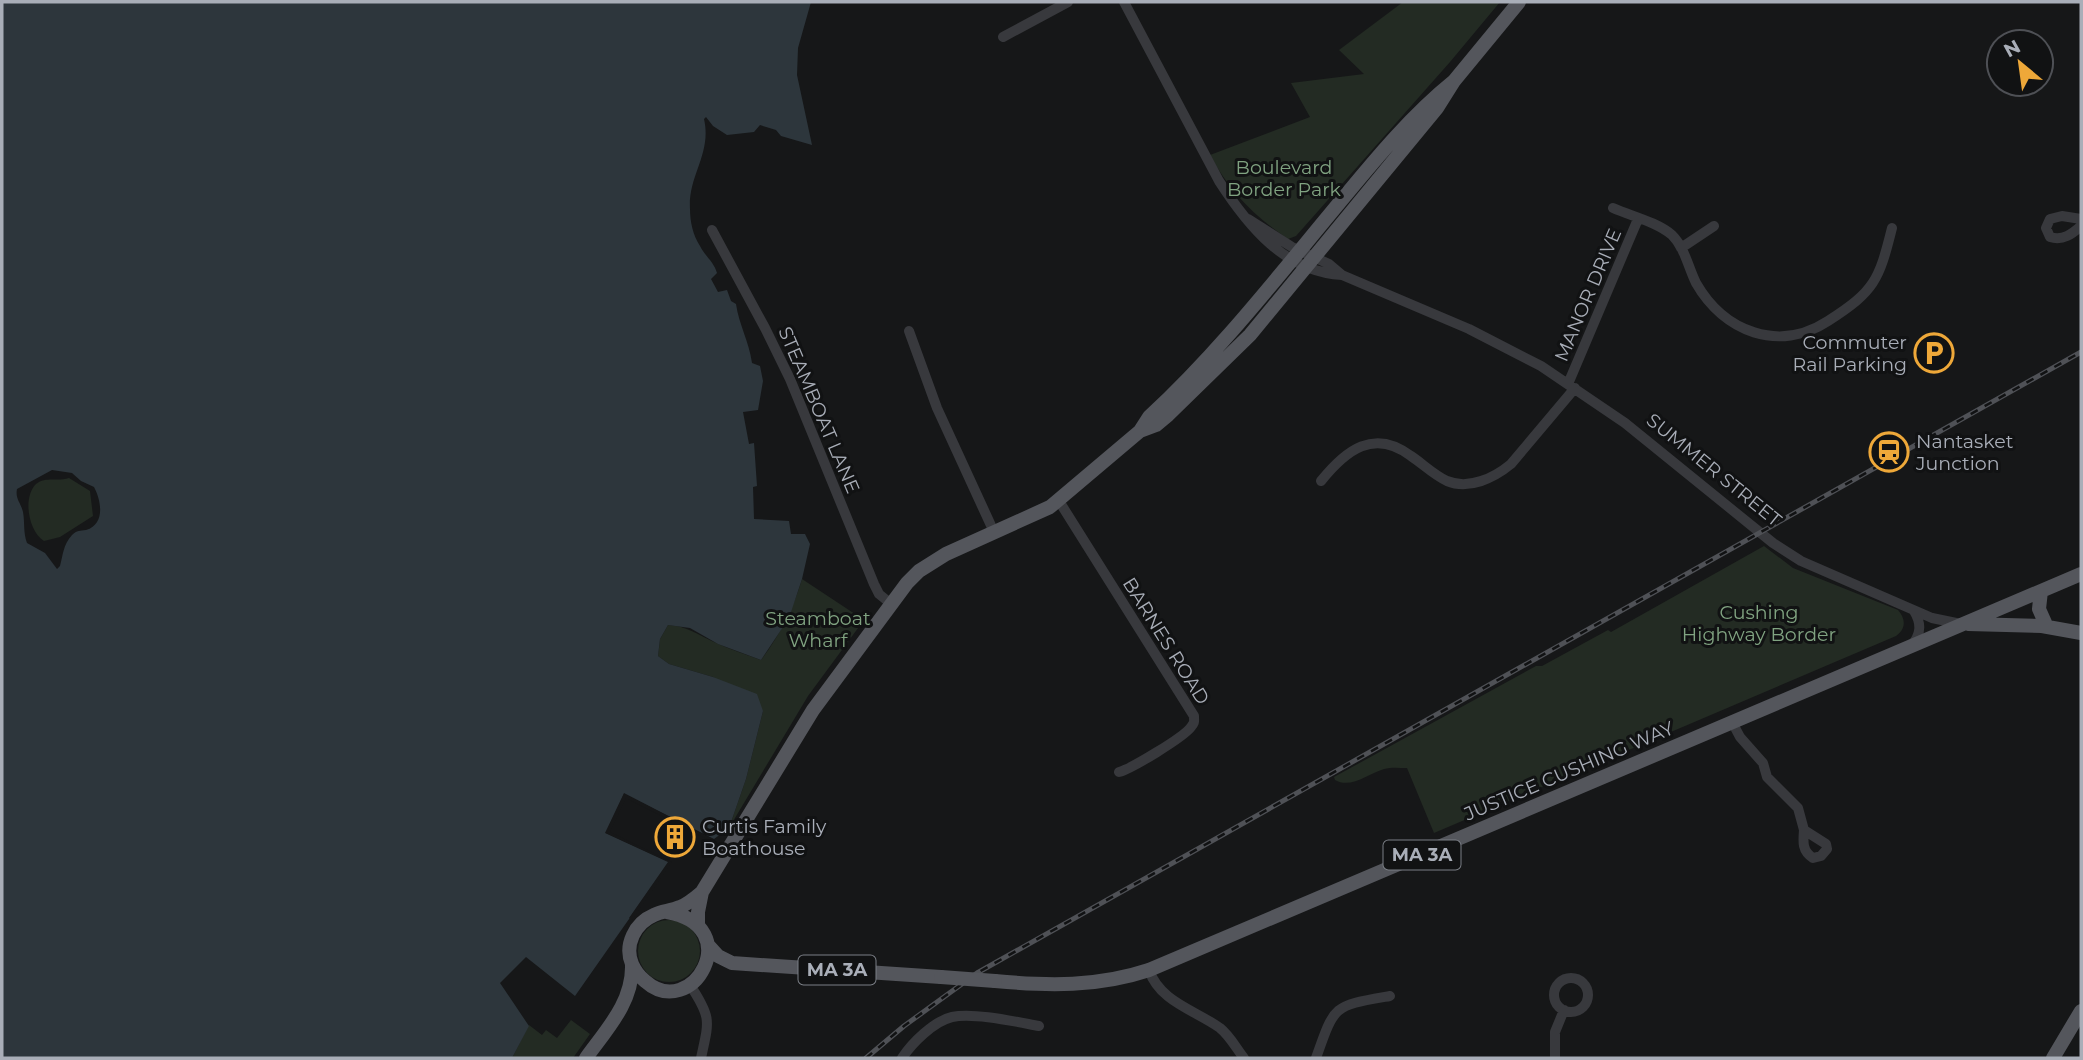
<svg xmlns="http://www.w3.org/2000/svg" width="2083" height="1060" viewBox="0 0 2083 1060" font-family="Montserrat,sans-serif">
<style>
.green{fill:#232b23}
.water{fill:#2d363c;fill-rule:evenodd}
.pier{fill:#161718}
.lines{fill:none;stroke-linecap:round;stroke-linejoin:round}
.minor{stroke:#38393d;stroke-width:10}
.major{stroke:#54565c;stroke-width:14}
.rail-casing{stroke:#4f5156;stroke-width:5}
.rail{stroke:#111213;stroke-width:2.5;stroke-dasharray:8;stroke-linecap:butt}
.major-bridge{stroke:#54565c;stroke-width:14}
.labels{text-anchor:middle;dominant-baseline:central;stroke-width:6;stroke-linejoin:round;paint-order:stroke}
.shield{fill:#111213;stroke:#7b7f86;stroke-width:2}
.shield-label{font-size:18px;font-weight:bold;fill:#a9aeb8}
.park-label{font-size:19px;fill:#80a381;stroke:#111213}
.street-label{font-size:19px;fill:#a9aeb8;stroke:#111213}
.poi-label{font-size:19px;fill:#a9aeb8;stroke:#111213;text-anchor:start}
</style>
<rect width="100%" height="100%" fill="#161718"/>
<!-- green -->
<path class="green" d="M1403 2H1500L1450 62 1296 236 1288 239C1254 216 1230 192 1210 155L1310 117 1291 83 1364 74 1339 50Z
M69 478 90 491 93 516 60 537 44 541C29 532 22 498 36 484 46 476 58 482 69 478Z
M1764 546 1793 568 1898 610C1906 619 1906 629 1896 636L1434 833 1407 768C1399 768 1391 767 1384 769 1368 774 1351 789 1335 780L1334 777 1536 666H1542L1608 630 1611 632Z
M802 579 864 620 808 696 729 828 746 779 763 711 713 677 669 664 658 656 660 639 668 625C687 626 698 635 714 642 729 649 745 654 761 660 780 635 793 609 802 579Z
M638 951a31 31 0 1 1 62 0a31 31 0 1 1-62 0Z
M571 1020 590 1034 573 1058H512L529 1025 542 1035 546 1030 557 1038Z"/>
<!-- water -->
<path class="water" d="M2 2H811L798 48 797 75 812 145 781 136 776 130 760 125 754 132 727 135 713 126 706 117 704 119C712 154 688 175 690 209 690 222 693 235 700 246 705 256 714 262 717 273L711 279 718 292 727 290 731 301 736 304C739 325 749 341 752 363L760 366 763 381 758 410 743 412 749 444 754 443 757 486 753 487 754 519 789 521 791 534H805L810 544 802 579 789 618 761 660 718 644 690 628 668 625 660 639 658 656 669 664 713 677 757 694 763 711 746 779 729 828 714 839 624 794 606 833 669 862 575 996 526 957 500 983 529 1026 512 1058H2ZM52 470 72 473 81 481 94 487C101 500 106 524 86 530 80 531 77 530 72 535 63 545 63 555 60 566L57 569 45 553 27 543C23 532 25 523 23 512 21 503 15 499 17 489Z"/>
<!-- pier -->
<path class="pier" d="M624 793 717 841 712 842 626 798 610 832 672 862 632 920 629 918 668 862 605 833Z"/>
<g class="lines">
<!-- minor -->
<path class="minor" d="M1124 2 1219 181C1248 226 1285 272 1342 275
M1003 37 1068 2
M1613 208C1631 216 1657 222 1672 235 1685 248 1688 267 1696 283 1724 332 1779 353 1828 321 1875 291 1879 280 1892 228
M1248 219 1292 247 1329 264 1342 275 1469 329 1541 366 1625 423 1773 543 1801 561 1932 618 1961 624
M2081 219 2062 216 2050 219 2046 228 2050 237C2063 241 2072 234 2081 226
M712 230 765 328 790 379 874 584 879 594 890 603
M1681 248 1714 226
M909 331 937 408 994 532
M1568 384 1638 219
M1321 481C1346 450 1374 428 1411 456 1423 464 1434 475 1447 481 1469 490 1494 478 1511 464L1575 388
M1059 501 1194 716C1194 722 1195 722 1191 727 1184 737 1131 769 1119 772
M1911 646C1921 635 1922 624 1914 611
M1732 722 1740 737 1763 763 1767 777 1798 808 1804 830 1826 844 1827 849 1821 856 1813 858C1802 851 1803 842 1804 830
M1149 970C1160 1002 1195 1010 1220 1028 1230 1036 1236 1048 1244 1058
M1554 995a17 17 0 1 1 34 0a17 17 0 1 1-34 0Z
M690 985C712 1018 709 1021 701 1058
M902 1058C912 1043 934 1021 952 1017 973 1012 1017 1022 1039 1026
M1316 1058C1335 1004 1333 1006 1390 996
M1555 1058V1032L1564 1010"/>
<!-- major -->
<path class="major" d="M1140 431 1156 425 1168 415 1250 335 1437 108 1454 81 1519 2
M2041 591 2039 609 2047 627
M1968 624 2042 626 2081 633
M667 912C748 926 692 1023 645 981 640 977 635 971 632 964 624 945 635 923 654 915 662 911 671 911 680 907 688 904 695 898 702 892
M698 925V912L702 892 813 710 907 583 919 571 946 554 1050 507 1140 431 1149 417C1216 355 1272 284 1330 214 1369 167 1407 119 1454 81
M708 945 718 956 732 963 941 977
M995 981C1048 986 1098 987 1149 970L2081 574
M586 1058C607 1029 633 1002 632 965
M2053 1058 2081 1011"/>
<!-- rail casing -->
<g class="rail-casing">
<path id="rail" d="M866 1058 904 1026 977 973 2081 352"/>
</g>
<!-- rail -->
<use href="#rail" class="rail"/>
<!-- major-bridge -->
<path class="major-bridge" d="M941 977 995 981"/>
</g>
<!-- icons -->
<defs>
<g id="parking-ring" transform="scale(2.0125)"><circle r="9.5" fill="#111213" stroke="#eea839" stroke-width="1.5"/><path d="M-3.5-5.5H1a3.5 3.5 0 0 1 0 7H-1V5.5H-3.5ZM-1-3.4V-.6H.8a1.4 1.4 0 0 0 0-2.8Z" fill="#eea839"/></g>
<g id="station-ring" transform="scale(2.0125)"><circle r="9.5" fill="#111213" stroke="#eea839" stroke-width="1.5"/><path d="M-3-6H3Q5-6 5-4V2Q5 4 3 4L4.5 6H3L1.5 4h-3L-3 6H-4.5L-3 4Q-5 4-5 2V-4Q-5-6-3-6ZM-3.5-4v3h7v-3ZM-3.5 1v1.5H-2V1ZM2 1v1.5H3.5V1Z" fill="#eea839"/></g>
<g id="building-ring" transform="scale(2.0125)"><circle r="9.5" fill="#111213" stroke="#eea839" stroke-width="1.5"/><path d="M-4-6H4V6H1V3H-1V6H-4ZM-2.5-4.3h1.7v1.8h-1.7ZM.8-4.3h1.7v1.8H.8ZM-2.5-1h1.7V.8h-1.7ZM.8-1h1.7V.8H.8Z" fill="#eea839"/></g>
</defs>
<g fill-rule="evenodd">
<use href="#parking-ring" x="1934" y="353"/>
<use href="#station-ring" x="1889" y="452"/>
<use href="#building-ring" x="675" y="837"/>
</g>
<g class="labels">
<!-- shield labels -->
<g class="shield">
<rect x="1383.5" y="840.5" width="77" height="29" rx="5"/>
<rect x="798.5" y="955.5" width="77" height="29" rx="5"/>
</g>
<g class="shield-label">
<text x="1422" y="855">MA 3A</text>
<text x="837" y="970">MA 3A</text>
</g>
<!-- park labels -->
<g class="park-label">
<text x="1284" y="167">Boulevard<tspan x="1284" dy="22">Border Park</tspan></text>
<text x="1759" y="612">Cushing<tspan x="1759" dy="22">Highway Border</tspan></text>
<text x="818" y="618">Steamboat<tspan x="818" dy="22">Wharf</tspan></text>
</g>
<!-- street labels -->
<g class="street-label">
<text transform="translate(1588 295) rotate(-67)">MANOR DRIVE</text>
<text transform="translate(819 410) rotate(67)">STEAMBOAT LANE</text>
<text transform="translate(1714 470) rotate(39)">SUMMER STREET</text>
<text transform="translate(1166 641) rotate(58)">BARNES ROAD</text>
<text transform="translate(1569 771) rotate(-23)">JUSTICE CUSHING WAY</text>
</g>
<!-- poi labels -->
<g class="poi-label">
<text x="1907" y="342" text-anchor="end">Commuter<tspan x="1907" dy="22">Rail Parking</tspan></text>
<text x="1916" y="441">Nantasket<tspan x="1916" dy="22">Junction</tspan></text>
<text x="702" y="826">Curtis Family<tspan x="702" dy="22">Boathouse</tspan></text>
</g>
</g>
<!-- border -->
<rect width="2083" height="1060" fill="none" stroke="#a9aeb8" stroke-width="7"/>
<!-- north arrow -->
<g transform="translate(2020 63) rotate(331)"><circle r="33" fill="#111213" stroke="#4e5055" stroke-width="2"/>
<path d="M0-5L12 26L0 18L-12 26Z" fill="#eea839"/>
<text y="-10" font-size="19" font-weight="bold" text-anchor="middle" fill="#a9aeb8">N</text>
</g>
</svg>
